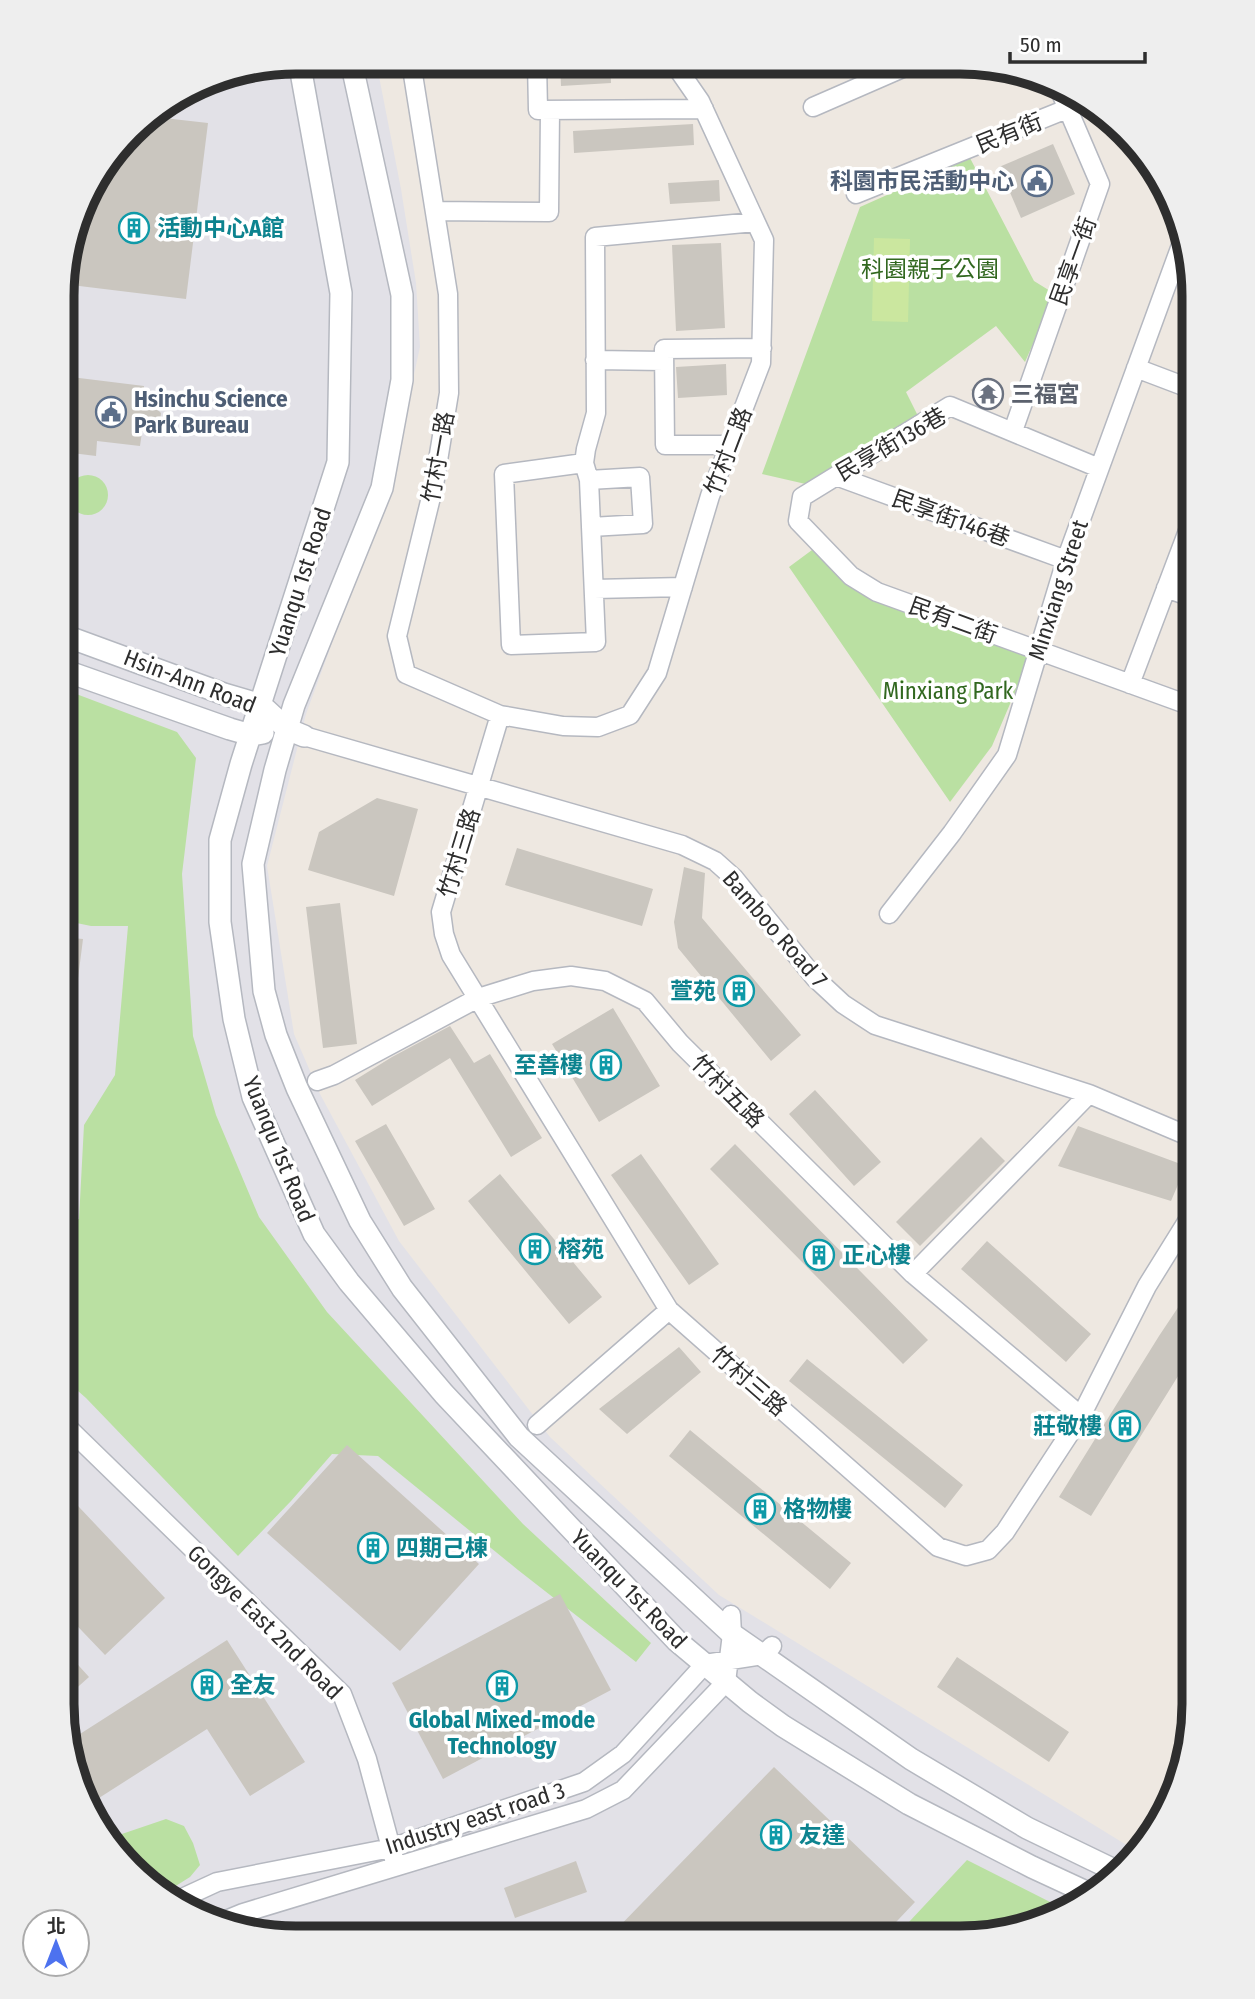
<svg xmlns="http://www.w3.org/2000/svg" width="1255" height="1999" viewBox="0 0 1255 1999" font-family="'Fira Sans Condensed','Noto Sans TC',sans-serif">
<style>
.industrial{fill:#e2e1e7}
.green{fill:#bae0a2}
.pitch{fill:#cbe79f}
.building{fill:#cac6bf}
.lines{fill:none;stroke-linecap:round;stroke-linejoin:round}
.minor-casing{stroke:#b5b8c0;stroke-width:21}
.tertiary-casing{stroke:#b5b8c0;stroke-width:24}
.minor{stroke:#fff;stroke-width:18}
.tertiary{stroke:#fff;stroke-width:21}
.labels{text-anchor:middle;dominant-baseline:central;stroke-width:7;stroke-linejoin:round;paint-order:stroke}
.street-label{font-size:23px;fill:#2e2e2e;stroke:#fff}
.service-label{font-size:23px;font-weight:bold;fill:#4e5e75;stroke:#fff;text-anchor:end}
.culture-label{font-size:23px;font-weight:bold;fill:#0d838f;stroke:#fff;text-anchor:start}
.park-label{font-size:23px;fill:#326820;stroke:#fff}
.worship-label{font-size:23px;font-weight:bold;fill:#5b616d;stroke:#fff;text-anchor:start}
.rim{fill:none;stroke:#2e2e2e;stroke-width:9}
</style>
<rect width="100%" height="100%" fill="#eee8e1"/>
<!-- industrial -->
<path class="industrial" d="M295 61H376L401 189 416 283 420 347 389 488 306 714 267 866 294 1034 320 1094 399 1241 550 1437 719 1595 1138 1852 1049 1920 960 1938 265 1936 153 1890 79 1793 61 1704 63 265 86 191 141 120 206 79Z"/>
<!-- green -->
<path class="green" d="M970 158 1034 281 1055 294 1025 362 996 326 906 392 920 420 810 485 762 474 860 207Z
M68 495a20 20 0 1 1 40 0a20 20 0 1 1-40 0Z
M812 550 843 577 1031 655 992 746 950 802 789 567Z
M63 689 177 732 196 758 182 874 193 1036 216 1115 259 1217 327 1312 523 1524 651 1643 636 1662 518 1570 378 1456 332 1454 291 1501 238 1556 86 1398 62 1377V1221L79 1219 84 1125 115 1075 128 926H91L62 920Z
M166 1819 184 1826 193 1843 200 1865 190 1877 163 1894 153 1890 113 1837Z
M967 1860 1054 1904 1064 1909 1049 1920 960 1938H894Z"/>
<!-- pitch -->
<path class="pitch" d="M874 238 910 239 908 322 872 321Z"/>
<!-- building -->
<path class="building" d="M560 62H610L611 83 561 86Z
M146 116 208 123 186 299 63 284V265L86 191 141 120Z
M693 124 694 145 574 153 573 131Z
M1053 144 1075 194 1021 218 999 167Z
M719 180 720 201 670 204 668 183Z
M721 243 725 328 676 331 672 245Z
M726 364 727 395 678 398 676 367Z
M63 376 144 386V404L158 410 161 413 160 422 153 426 143 425 140 446 97 441 96 456 64 452 66 437H63Z
M984 378 1004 398 991 410 971 390Z
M377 798 418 809 394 896 308 870 319 832Z
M517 848 653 889 642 926 505 885Z
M684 867 705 873 702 918 801 1035 771 1061 678 948 674 922Z
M340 903 357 1044 323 1048 306 907Z
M62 937 83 939 71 1034H62Z
M613 1008 660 1086 599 1122 552 1044Z
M450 1026 474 1063 490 1054 542 1138 511 1157 450 1058 372 1106 355 1080 392 1057Z
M815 1090 881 1162 854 1186 789 1114Z
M386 1124 435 1209 404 1226 355 1141Z
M1078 1126 1186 1166 1171 1201 1058 1166Z
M981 1137 1005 1161 920 1246 896 1222Z
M735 1144 928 1340 903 1364 710 1169Z
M641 1154 719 1264 689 1285 611 1175Z
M500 1174 602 1297 569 1324 468 1201Z
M987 1241 1091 1334 1066 1362 961 1269Z
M1193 1285V1352L1091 1516 1059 1497 1159 1336Z
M679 1347 701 1372 627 1434 599 1409Z
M807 1359 963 1485 945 1508 789 1381Z
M690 1430 851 1563 830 1589 669 1456Z
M347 1445 479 1564 400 1651 267 1533Z
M62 1489 165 1598 105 1655 61 1609Z
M560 1594 611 1690 443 1779 392 1683Z
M227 1640 305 1762 250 1796 207 1729 88 1805 79 1793 69 1741Z
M61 1646 89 1677 61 1702Z
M957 1657 1069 1732 1049 1762 937 1687Z
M774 1767 915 1902 881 1938 609 1937Z
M576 1861 587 1892 515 1918 504 1888Z"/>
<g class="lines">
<!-- minor casing -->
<g class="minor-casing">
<path id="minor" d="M411 62 448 294 449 393 434 485 397 636 406 674 500 715 563 726 598 727 630 715 657 673 710 496 761 363 764 240 700 101 673 62
M482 62H537
M537 62 538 110 704 109
M411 66 482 62
M813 107 914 63
M856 194 1084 102
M435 211 549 212 550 110
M595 360 664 361
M1136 368 1194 390
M1013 431 1100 184 1061 93
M730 445H665L664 349 762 348
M584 463 589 480 596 642 511 645 504 474Z
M584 463 586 449 596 413 595 237 755 222
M1099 468 950 406 802 497 798 521 851 576 877 592 1194 707
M836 476 1066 560
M589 480 640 477 643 524 591 527
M1166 588 1194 598
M594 589 683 587
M1130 684 1194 515
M500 715 441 912 444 934 451 955 669 1310 938 1547 966 1556 988 1550 1005 1532 1081 1416 1147 1286 1193 1212
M304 736 682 845 715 861 734 878 815 978 843 1004 875 1025 1089 1094 1193 1138
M889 914 952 833 1007 755 1066 560 1183 240
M317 1081 334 1075 478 998 533 981 571 976 605 981 645 1001 680 1043 913 1274 1081 1416
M913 1274 1089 1094
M62 1422 342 1694 367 1759 394 1859
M537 1425 669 1310
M178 1900 217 1882 391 1848 584 1782 623 1754 705 1664 763 1655 772 1646
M226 1920 243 1913 586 1809 623 1790 726 1682 732 1634 731 1615"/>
</g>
<!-- tertiary casing -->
<g class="tertiary-casing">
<path id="tertiary" d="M299 61 341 293 338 462 241 764 220 840V922L234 1019 253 1097 314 1234 349 1282 444 1394 677 1641 750 1702 783 1726 909 1804 1032 1867 1086 1892
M351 61 402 295V380L382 488 294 705 275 770 253 864 264 991 276 1035 297 1088 360 1221 402 1288 519 1437 732 1634 911 1759 1027 1828 1114 1870
M63 635 224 694 261 705 287 729 304 736
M63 670 230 729 251 735 263 733"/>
</g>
<!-- minor -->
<use href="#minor" class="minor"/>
<!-- tertiary -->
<use href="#tertiary" class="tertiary"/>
</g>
<!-- icons -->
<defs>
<g id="civic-ring" transform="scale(1.575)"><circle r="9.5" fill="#fff" stroke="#5c6f8a" stroke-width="1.5"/><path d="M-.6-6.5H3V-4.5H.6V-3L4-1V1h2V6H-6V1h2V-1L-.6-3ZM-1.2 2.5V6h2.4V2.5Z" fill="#5c6f8a"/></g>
<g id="building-ring" transform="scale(1.575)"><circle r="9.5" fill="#fff" stroke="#0f9aa8" stroke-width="1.5"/><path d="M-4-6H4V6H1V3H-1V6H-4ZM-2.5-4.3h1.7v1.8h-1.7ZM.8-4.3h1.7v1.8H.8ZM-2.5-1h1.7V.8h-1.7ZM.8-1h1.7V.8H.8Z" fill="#0f9aa8"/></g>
<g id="temple-ring" transform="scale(1.575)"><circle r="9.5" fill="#fff" stroke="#6b7280" stroke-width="1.5"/><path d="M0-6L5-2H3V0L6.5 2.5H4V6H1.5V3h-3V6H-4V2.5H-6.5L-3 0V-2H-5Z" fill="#6b7280"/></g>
</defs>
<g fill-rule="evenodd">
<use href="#civic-ring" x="1037" y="181"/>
<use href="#building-ring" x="134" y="228"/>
<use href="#temple-ring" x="988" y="394"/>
<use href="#civic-ring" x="111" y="412"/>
<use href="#building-ring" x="739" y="991"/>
<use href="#building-ring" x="606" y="1065"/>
<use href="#building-ring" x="535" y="1249"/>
<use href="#building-ring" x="819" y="1255"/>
<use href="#building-ring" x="1125" y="1426"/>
<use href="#building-ring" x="760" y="1509"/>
<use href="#building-ring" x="373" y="1548"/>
<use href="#building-ring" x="207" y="1685"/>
<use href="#building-ring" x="502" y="1686"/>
<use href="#building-ring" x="776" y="1835"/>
</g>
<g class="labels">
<!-- street labels -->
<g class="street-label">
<text transform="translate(1009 133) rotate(-22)">民有街</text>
<text transform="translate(1073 261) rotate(-70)">民享一街</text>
<text transform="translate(891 444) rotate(-30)">民享街136巷</text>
<text transform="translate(728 451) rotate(-69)">竹村二路</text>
<text transform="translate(438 457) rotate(-80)">竹村一路</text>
<text transform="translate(951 518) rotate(20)">民享街146巷</text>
<text transform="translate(300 582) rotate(-72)">Yuanqu 1st Road</text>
<text transform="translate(1058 590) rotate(-72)">Minxiang Street</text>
<text transform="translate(953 620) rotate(20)">民有二街</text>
<text transform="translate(190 681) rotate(21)">Hsin-Ann Road</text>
<text transform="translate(459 853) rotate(-73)">竹村三路</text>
<text transform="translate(775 929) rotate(49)">Bamboo Road 7</text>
<text transform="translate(728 1091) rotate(45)">竹村五路</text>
<text transform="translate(279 1149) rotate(68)">Yuanqu 1st Road</text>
<text transform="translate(749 1381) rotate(41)">竹村三路</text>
<text transform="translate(629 1589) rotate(46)">Yuanqu 1st Road</text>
<text transform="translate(265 1622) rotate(45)">Gongye East 2nd Road</text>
<text transform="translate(475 1818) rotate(-18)">Industry east road 3</text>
</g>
<!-- service labels -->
<g class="service-label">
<text x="1014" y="181">科園市民活動中心</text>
<text x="134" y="399" text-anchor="start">Hsinchu Science<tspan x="134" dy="26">Park Bureau</tspan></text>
</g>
<!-- culture labels -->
<g class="culture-label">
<text x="157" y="228">活動中心A館</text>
<text x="716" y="991" text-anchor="end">萱苑</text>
<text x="583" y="1065" text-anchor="end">至善樓</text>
<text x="558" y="1249">榕苑</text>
<text x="842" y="1255">正心樓</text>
<text x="1102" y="1426" text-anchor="end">莊敬樓</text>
<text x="783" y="1509">格物樓</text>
<text x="396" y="1548">四期己棟</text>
<text x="230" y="1685">全友</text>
<text x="502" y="1720" text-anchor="middle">Global Mixed-mode<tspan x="502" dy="26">Technology</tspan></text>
<text x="799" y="1835">友達</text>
</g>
<!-- park labels -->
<g class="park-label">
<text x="930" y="269">科園親子公園</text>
<text x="948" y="691">Minxiang Park</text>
</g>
<!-- worship labels -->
<g class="worship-label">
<text x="1011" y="394">三福宮</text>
</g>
</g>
<!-- crop -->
<path d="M0 0H1255V1999H0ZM296 74H960A222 222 0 0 1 1182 296V1704A222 222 0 0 1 960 1926H296A222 222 0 0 1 74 1704V296A222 222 0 0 1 296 74Z" fill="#eee" fill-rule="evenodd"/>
<path class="rim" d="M296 74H960A222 222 0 0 1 1182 296V1704A222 222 0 0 1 960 1926H296A222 222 0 0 1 74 1704V296A222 222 0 0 1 296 74Z"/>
<!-- north arrow -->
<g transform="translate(56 1943)"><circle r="33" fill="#ffffff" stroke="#ababab" stroke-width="2"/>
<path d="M0-5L12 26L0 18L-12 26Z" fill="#4d72ef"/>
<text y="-10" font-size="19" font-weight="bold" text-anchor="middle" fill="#2e2e2e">北</text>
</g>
<!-- scale -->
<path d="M1010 52v10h135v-10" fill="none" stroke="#2e2e2e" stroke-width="3.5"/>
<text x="1020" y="52" font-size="21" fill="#2e2e2e" stroke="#ffffff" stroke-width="5" paint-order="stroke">50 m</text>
</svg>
